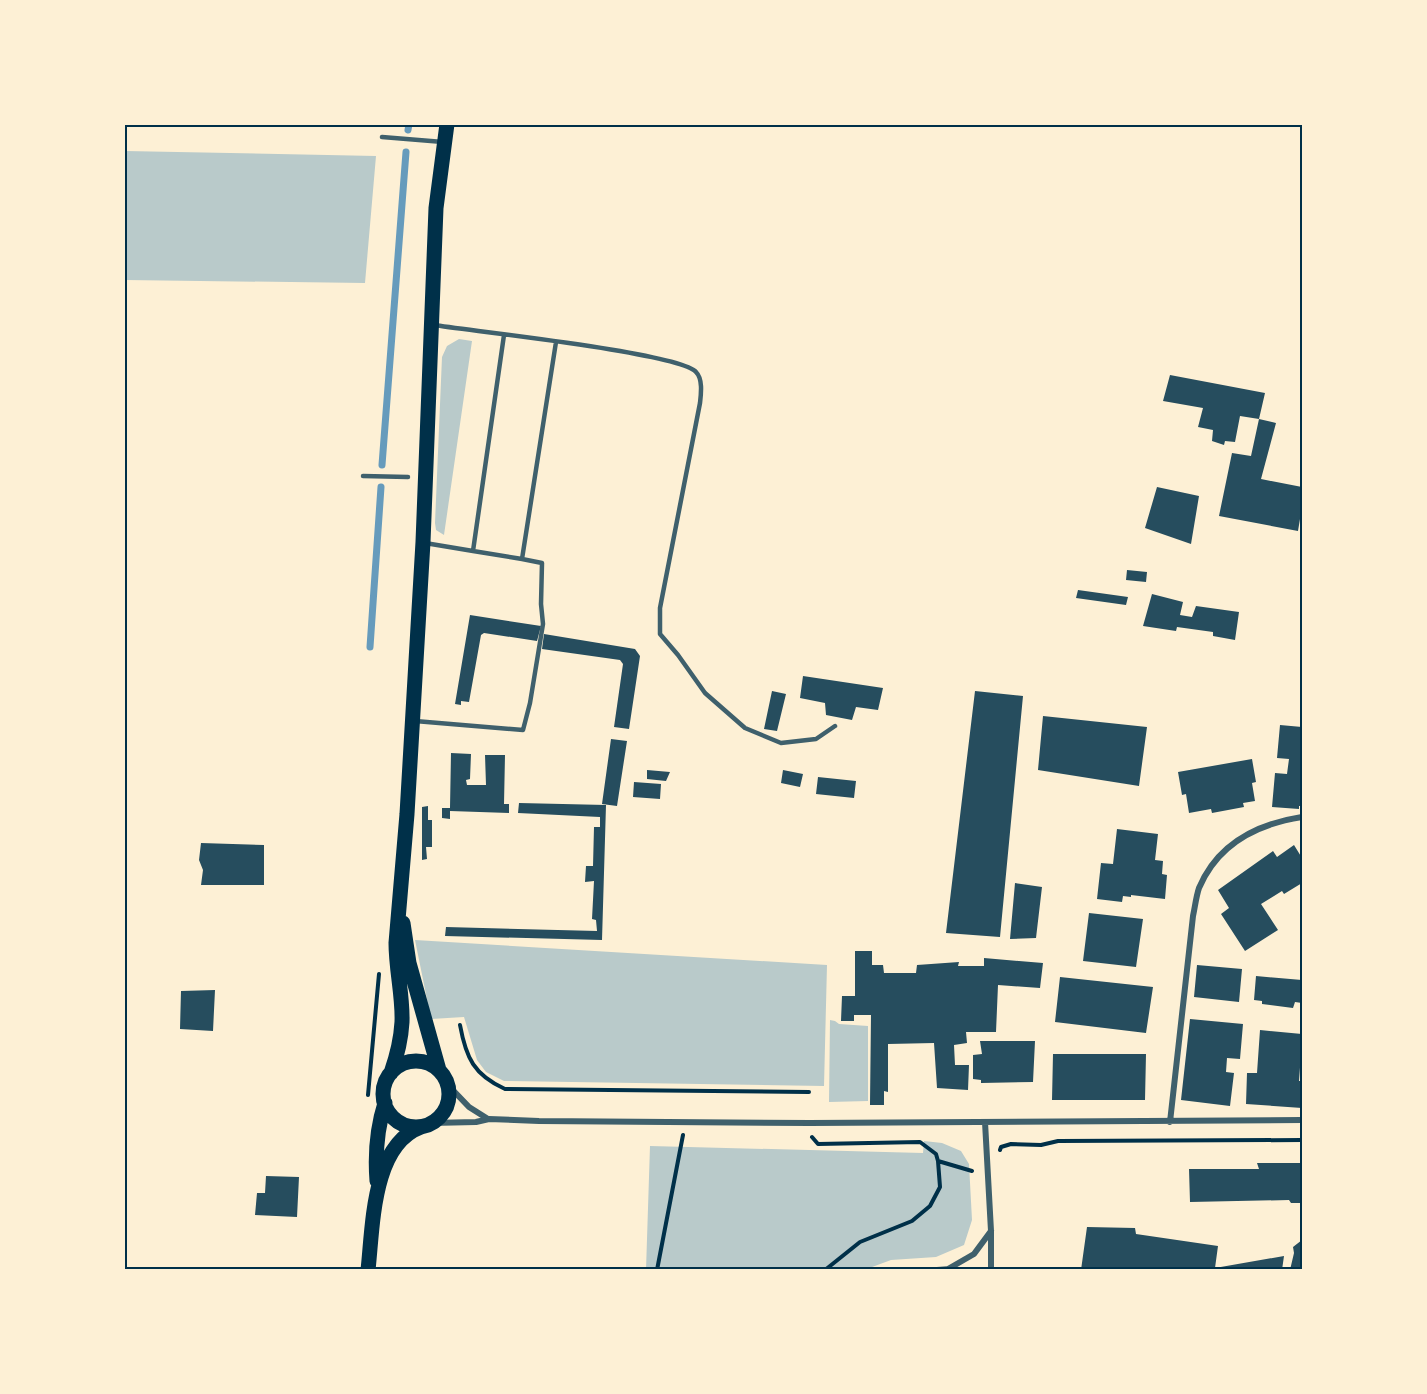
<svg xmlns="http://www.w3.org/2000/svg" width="1427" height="1394" viewBox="0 0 1427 1394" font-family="Roboto,sans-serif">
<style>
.green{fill:#b9caca}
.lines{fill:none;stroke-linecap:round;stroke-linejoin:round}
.stream{stroke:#669bbc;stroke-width:7}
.building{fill:#264d5e}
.path{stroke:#003049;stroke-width:4}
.service{stroke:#3f606c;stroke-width:4.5}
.minor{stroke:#3f606c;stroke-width:6}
.primary{stroke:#003049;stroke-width:15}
.neatline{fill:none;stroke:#003049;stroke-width:2}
</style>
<rect width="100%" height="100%" fill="#fdf0d5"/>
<!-- green -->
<path class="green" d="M125 151 376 156 365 283 125 280Z
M459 339 472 341 444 535 436 530 435 523 442 357 447 346Z
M415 940 827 965 824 1086 504 1081 486 1072 477 1060 464 1017 431 1019Z
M830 1020 835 1021 839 1024 868 1026V1101L829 1102Z
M924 1141 942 1143 961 1151 969 1164 972 1220 964 1245 936 1257 891 1260 864 1270H646L650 1146 923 1153Z"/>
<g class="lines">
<!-- stream -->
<path class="stream" d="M408 130 409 124
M382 465 406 152
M370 647 381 487"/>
</g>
<!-- building -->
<path class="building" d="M1170 375 1265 393 1259 419 1240 416 1235 442 1225 441 1224 445 1212 441 1213 430 1198 427 1203 408 1163 401Z
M1259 419 1276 423 1261 479 1302 487V507L1298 531 1219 516 1232 453 1251 456Z
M1157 487 1199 496 1191 544 1145 528Z
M1127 570 1147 572 1146 582 1126 580Z
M1078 590 1128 597 1126 605 1076 598Z
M1152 594 1183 602 1180 615 1192 617 1196 606 1239 612 1235 640 1213 636V632L1177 627 1176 631 1143 626Z
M470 615 541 626 537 641 484 633 481 635 469 702 461 701V705L455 704Z
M544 634 635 649 640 656 629 729 614 727 623 664 620 660 542 649Z
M803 676 883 688 878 710 856 707 852 720 826 715 825 703 800 698Z
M772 691 786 694 777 731 764 729Z
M975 691 1023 696 1000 937 946 933Z
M1043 716 1147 727 1139 786 1038 770Z
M1280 725 1302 727V806H1299V809L1272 807 1275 773 1287 774 1289 759 1277 758Z
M611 739 627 741 617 806 602 804Z
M451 753 471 754 470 779 466 780 467 785H486L485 755H505L504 804H509V813L450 811V819L442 818V808H450Z
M1252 759 1256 782 1252 783 1255 801 1243 803 1244 807 1212 813 1211 809 1189 813 1186 794 1182 795 1178 772Z
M647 770 670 772 666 781 647 779Z
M783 770 803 774 800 787 781 783Z
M818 777 856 781 854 798 816 794Z
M634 782 661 784 660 799 633 797Z
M519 803 606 805 602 940 445 936 446 927 597 931 596 920 592 919 594 881 585 882 586 866H593L594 827H600V817L518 813Z
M428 806V820H432V847H426L427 859 422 860V807Z
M1117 829 1158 834 1155 860 1163 861 1162 874 1167 875 1165 899 1131 895V897L1123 896 1122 902 1097 899 1101 863 1113 864Z
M201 843 264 845V885H201L203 870 199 860Z
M1294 845 1302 858V883L1284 894 1282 891 1261 904 1278 930 1245 951 1221 914 1229 908 1218 890 1273 851 1277 857Z
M1015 883 1042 887 1036 938 1010 939Z
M1089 913 1143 919 1136 967 1083 961Z
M855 951H872V965H883L884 973H916L917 965 959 962 958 966H984V958L1043 963 1040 988 998 985 996 1032H966L967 1043 954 1045 955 1065H969L968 1090 937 1088 934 1043 888 1044V1092L884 1091V1105H870L871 1015H854V1021H841L842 996H855Z
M1197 965 1242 969 1239 1002 1194 997Z
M1256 976 1302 980V1003L1295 1002 1293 1008 1262 1004V1001L1254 1000Z
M1060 977 1153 987 1146 1033 1055 1022Z
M215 990 213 1031 180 1029 181 991Z
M1190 1019 1243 1024 1240 1059 1227 1058 1226 1072 1234 1073 1230 1106 1181 1100Z
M1260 1030 1302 1034V1054H1301L1299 1081H1302V1108L1246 1104 1247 1073H1257Z
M980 1041H1035L1033 1082 981 1083V1080L973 1079V1055L982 1054Z
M1053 1054H1146L1145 1100H1052Z
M1257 1163H1302V1203H1291L1289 1200 1190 1202 1189 1169H1259Z
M266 1176 299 1177 297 1217 255 1215 257 1193H265Z
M1087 1227 1135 1228 1136 1234 1218 1246 1215 1268 1284 1256 1282 1270H1081Z
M1302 1240V1270H1290L1294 1253 1293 1247Z"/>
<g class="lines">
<!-- path -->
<path class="path" d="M460 1025C466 1058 474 1075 505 1089L809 1092
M368 1095 379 974
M812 1137 818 1144 920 1142 936 1154 938 1161
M1000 1150 1001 1147 1011 1144 1041 1145 1058 1141 1302 1140
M657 1270 683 1135
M825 1270 860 1242 912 1221 930 1206 940 1187 938 1161 972 1171"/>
<!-- service -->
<path class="service" d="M382 137 443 142
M434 325C471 331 681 353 696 372 703 379 701 394 700 403L660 608V634L678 655 705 693 745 728 781 743 816 739 835 726
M363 476 408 477
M425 543 473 551 504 335
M473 551 522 559 556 342
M415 721 523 730 530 703 543 624 541 604 542 563 522 559"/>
<!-- minor -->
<path class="minor" d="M447 1084 469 1107 488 1119
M985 1122 991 1231V1270
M1170 1122 1193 916C1195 907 1196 897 1199 888 1218 843 1257 824 1302 817
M431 1123 476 1122 489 1119 539 1121 810 1123 1302 1120
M948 1269 974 1254 991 1231
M937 1270 950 1269"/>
<!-- primary -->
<path class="primary" d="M403 923 409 963 439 1070
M383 1094a33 33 0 1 1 66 0a33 33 0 1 1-66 0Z
M391 1073C397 1056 401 1040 402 1022 403 996 396 970 396 943L407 814 423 542 436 208 447 124
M377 1181C375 1155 377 1128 385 1103
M368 1270C373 1226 372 1145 421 1127"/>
</g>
<!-- border -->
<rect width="1427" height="1394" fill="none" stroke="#fdf0d5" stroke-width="252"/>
<rect x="126" y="126" width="1175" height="1142" class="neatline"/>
</svg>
